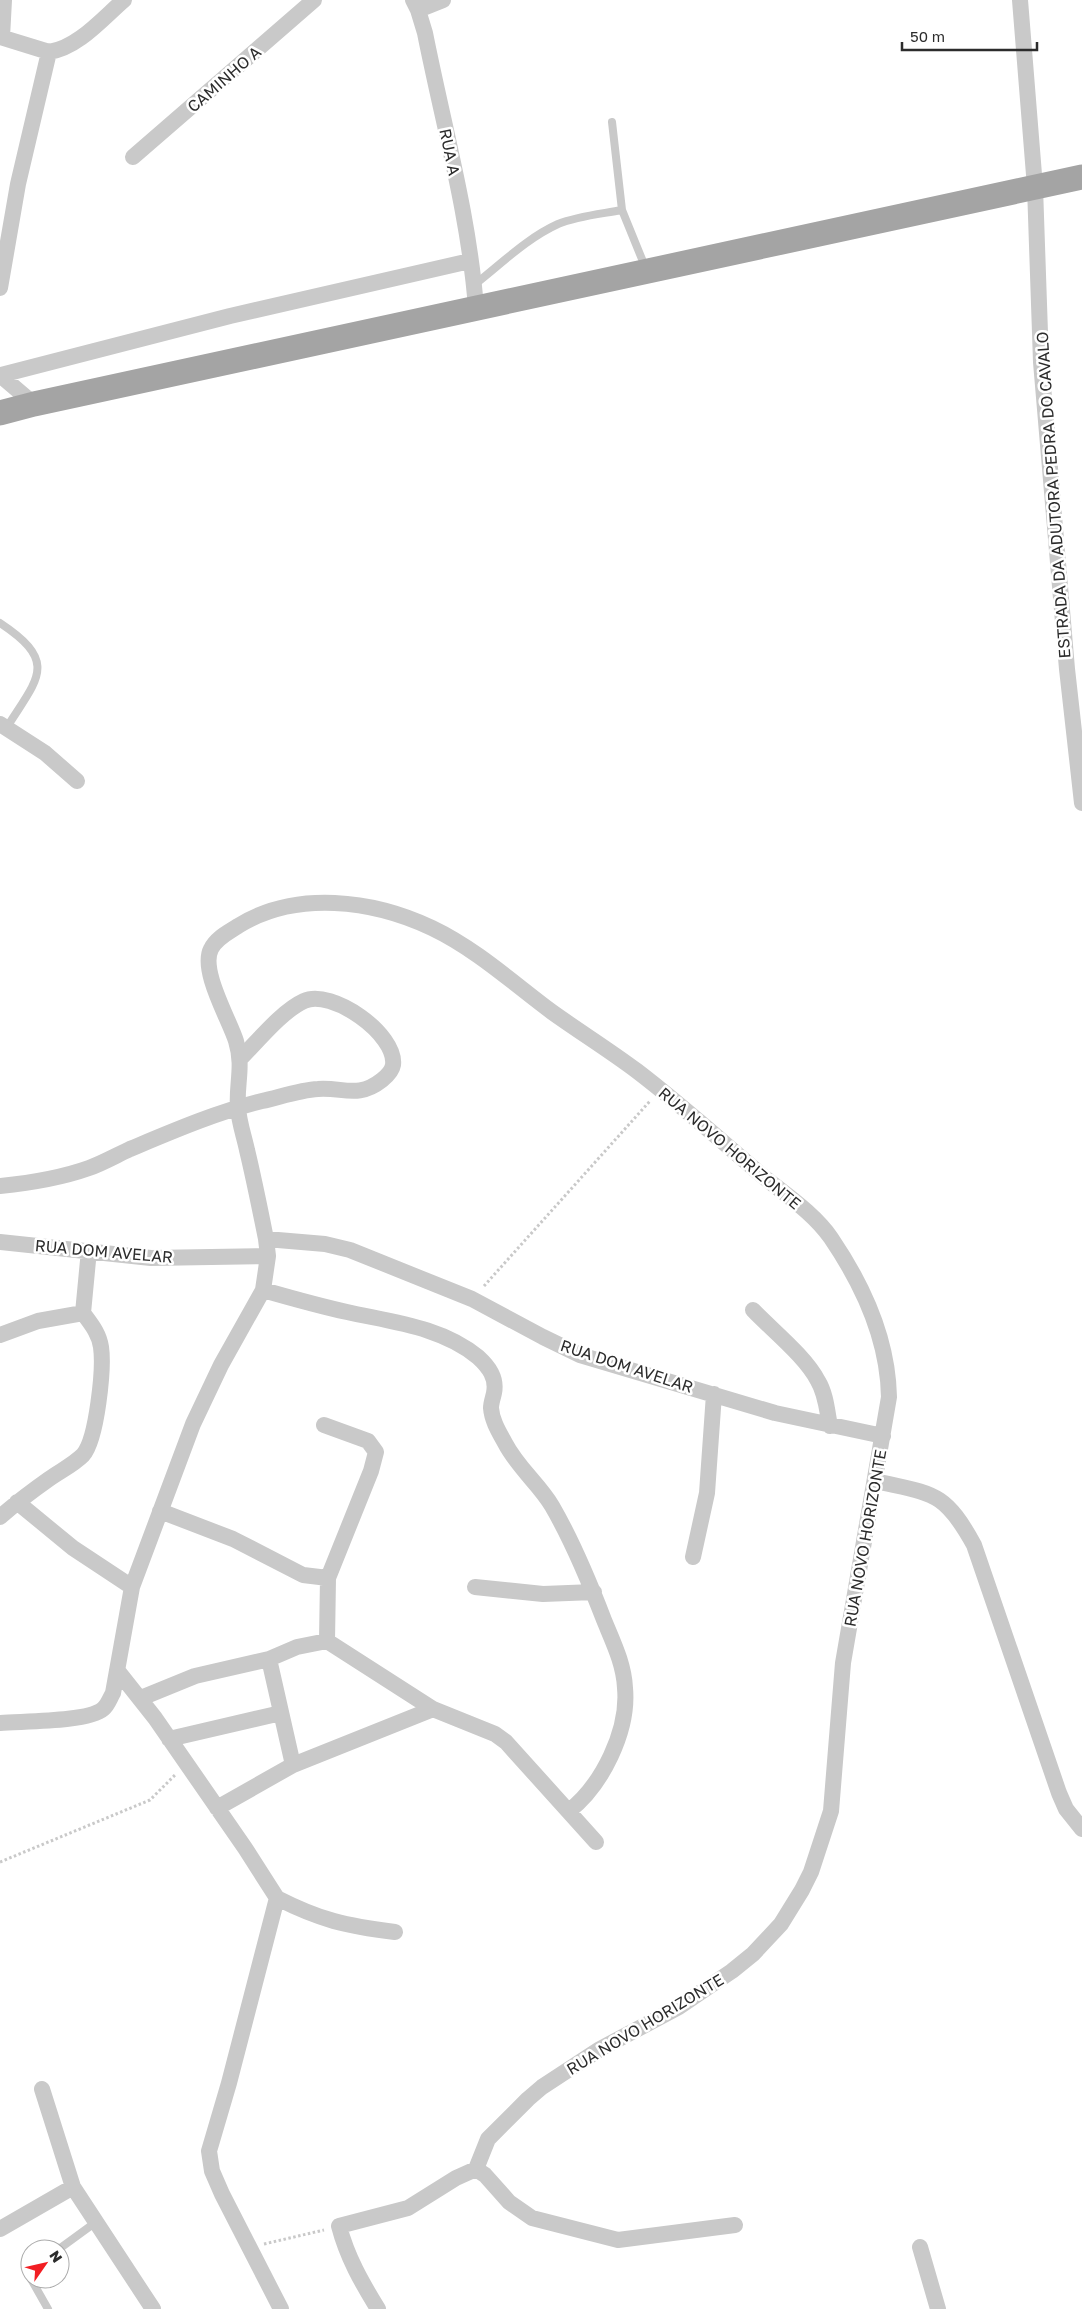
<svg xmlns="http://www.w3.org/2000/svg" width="1082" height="2309" viewBox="0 0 1082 2309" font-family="'Golos Text',sans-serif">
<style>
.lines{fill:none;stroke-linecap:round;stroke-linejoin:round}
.path{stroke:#c9c9c9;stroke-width:3;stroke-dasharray:2.5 2.5;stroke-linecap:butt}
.service{stroke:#c9c9c9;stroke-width:8}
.minor{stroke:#c9c9c9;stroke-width:16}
.primary{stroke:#a4a4a4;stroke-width:25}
.labels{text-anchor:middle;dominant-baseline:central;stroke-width:5;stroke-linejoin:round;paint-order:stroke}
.street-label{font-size:16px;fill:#2c2c2c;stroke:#fff}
</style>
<rect width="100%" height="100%" fill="#fff"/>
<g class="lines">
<!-- path -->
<path class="path" d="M484 1286 650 1101
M0 1862 150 1800 175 1775
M264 2244 324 2230"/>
<!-- service -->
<path class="service" d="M612 122 622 210 646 269
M474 285C501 264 527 238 558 224 578 216 601 214 622 210
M0 623C59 662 38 678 7 727
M59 2249 96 2222
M31 2279 48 2309"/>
<!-- minor -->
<path class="minor" d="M413 0 418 10 425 33C443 124 469 215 476 308
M1020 0 1035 187 1041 362 1067 669 1082 803
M418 10 443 0
M0 37 49 52C78 48 103 18 124 0
M2 37 4 0
M133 157 314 0
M0 288 18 184 49 52
M0 375 34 404
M1 375 230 316 470 261
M0 724 45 753 77 781
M0 1186C30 1183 61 1178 89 1168 103 1163 117 1155 130 1149 173 1131 217 1112 262 1101 280 1097 300 1090 318 1089 343 1087 358 1099 382 1080 387 1076 392 1071 393 1065 397 1034 331 988 304 1001 282 1011 258 1041 240 1059
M266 1239 325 1244 350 1250 472 1299 543 1337 580 1355 775 1413 883 1436
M0 1242 151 1258 268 1256
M263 1290C291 1298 319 1306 347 1312 392 1322 442 1327 478 1357 489 1367 497 1378 494 1393 493 1398 491 1403 491 1408 492 1421 499 1432 505 1443 518 1468 539 1484 552 1506 573 1542 589 1581 604 1620 613 1642 624 1664 625 1688 629 1731 602 1785 569 1811
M753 1310C772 1330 806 1357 818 1381 826 1394 827 1411 830 1426
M0 1335 38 1321 83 1313
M324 1425 368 1441 376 1452 371 1471 328 1578 327 1641 433 1709 495 1734 506 1742 596 1842
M875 1481C932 1494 944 1490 974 1545L1059 1793 1066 1809 1082 1829
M17 1502 73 1548 132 1587
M160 1511 233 1539 303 1575 328 1578
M0 1517C16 1503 32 1491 49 1479 60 1471 73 1465 83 1455 97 1439 104 1368 101 1347 99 1333 91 1324 83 1313L89 1250
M693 1557 707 1493 714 1394
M475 1587 543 1594 594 1592
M269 1659 293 1765 433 1709
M117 1670 155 1718 245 1848 277 1898 229 2083 209 2151 212 2171 222 2194 281 2309
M141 1698 195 1676 269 1659 297 1647 327 1641
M0 1723C22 1721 88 1722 103 1709 108 1705 110 1698 113 1693L132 1587 193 1424 221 1365 263 1290 268 1256 266 1239C260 1209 254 1179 247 1150 244 1136 239 1122 238 1108 236 1084 244 1067 236 1041 229 1019 200 970 211 949 216 938 229 932 238 926 296 890 373 900 432 928 476 949 513 983 552 1012 580 1032 609 1050 637 1071 679 1103 719 1139 759 1173 783 1193 813 1212 831 1238 863 1285 888 1340 889 1397L843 1663 831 1811 811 1872 802 1890 781 1924 753 1954 732 1971 679 2007 600 2049 542 2087 528 2099 488 2139 476 2169 456 2178 408 2208 339 2226C347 2257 362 2283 378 2309
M169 1739 281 1713
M217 1808 293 1765
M277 1898C320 1920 346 1926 395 1932
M42 2089 73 2187
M476 2169 485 2175 509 2202 532 2218 618 2240 735 2225
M0 2229 73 2187 153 2309
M920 2247 938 2309"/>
<!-- primary -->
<path class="primary" d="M0 413 34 404 1082 177"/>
</g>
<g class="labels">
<!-- street labels -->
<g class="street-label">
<text transform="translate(224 79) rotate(-41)">CAMINHO A</text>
<text transform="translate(450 152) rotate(78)">RUA A</text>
<text transform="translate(1053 495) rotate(-94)">ESTRADA DA ADUTORA PEDRA DO CAVALO</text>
<text transform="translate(730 1148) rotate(40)">RUA NOVO HORIZONTE</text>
<text transform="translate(104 1251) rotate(5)">RUA DOM AVELAR</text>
<text transform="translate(627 1366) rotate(18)">RUA DOM AVELAR</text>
<text transform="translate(865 1538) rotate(-80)">RUA NOVO HORIZONTE</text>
<text transform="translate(645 2024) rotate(-31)">RUA NOVO HORIZONTE</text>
</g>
</g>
<!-- north arrow -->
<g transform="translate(45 2264) rotate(56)"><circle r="24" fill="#ffffff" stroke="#ababab"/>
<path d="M0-4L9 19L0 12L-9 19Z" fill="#f21e23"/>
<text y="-8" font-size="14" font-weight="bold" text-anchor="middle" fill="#2c2c2c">N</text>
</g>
<!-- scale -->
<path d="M902 42v8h135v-8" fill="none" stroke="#2c2c2c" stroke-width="2.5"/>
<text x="910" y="42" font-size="15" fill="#2c2c2c" stroke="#ffffff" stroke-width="4" paint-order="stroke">50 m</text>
</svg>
